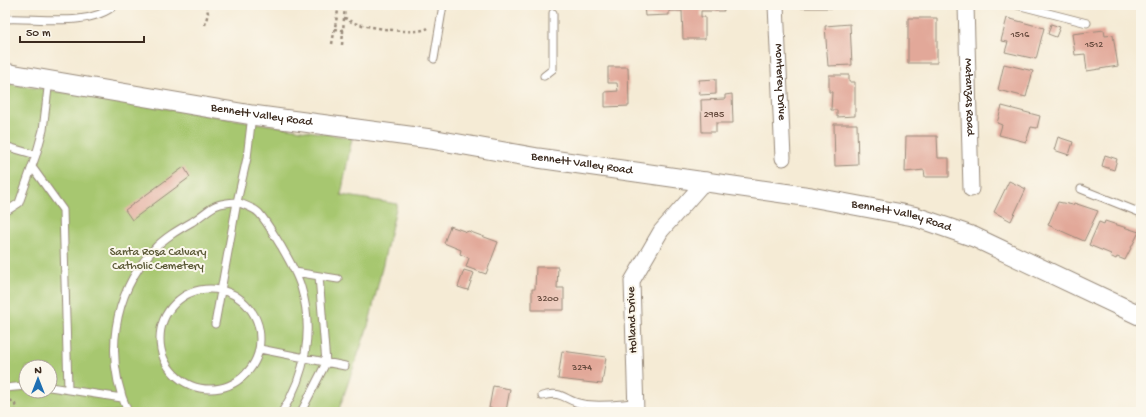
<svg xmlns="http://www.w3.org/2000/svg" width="1146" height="417" viewBox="0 0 1146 417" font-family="'Gochi Hand',sans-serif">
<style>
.green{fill:#a7c770;stroke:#717847;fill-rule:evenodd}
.building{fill:#e2a899}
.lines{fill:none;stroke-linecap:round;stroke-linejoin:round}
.service-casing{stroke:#988a7a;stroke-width:9}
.minor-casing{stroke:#988a7a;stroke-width:17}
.tertiary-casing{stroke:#988a7a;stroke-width:21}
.path{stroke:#988a7a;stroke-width:2.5;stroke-dasharray:3 3;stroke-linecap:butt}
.service{stroke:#fff;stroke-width:7}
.minor{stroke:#fff;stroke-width:15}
.tertiary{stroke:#fff;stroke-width:19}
.labels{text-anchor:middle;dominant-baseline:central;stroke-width:4;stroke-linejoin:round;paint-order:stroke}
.number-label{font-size:10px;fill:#654a3d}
.street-label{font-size:12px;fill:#3b2a1e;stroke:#fbf7ec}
.park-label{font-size:12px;fill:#5b5937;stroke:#fbf7ec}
</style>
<rect width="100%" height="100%" fill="#fbf7ec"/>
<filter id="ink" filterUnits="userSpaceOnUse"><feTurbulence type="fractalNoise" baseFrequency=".025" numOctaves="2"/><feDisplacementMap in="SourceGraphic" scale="8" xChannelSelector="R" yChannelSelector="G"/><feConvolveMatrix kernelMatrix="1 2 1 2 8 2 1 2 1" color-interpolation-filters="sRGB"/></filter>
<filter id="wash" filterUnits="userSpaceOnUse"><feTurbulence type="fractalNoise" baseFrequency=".012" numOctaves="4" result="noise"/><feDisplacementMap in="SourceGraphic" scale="16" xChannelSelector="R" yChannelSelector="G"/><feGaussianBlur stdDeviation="0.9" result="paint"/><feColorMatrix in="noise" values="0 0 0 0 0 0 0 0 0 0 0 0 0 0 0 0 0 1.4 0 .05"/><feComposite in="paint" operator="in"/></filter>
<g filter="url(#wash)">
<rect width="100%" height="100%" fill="#f5ebd5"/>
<!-- green -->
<path class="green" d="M5 83 352 138 341 195 397 204 369 323 338 412H5ZM26 367H50V391H26Z"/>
<g id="blocks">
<!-- building -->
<path class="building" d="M644 5H723L724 11H701V17H705V39H683L682 11H669V15L645 16Z
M801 5H832V8H801Z
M908 18H937V63H908Z
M1007 18 1044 28 1036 59 1005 52 1008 42 1001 41Z
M850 24 852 65 828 66 825 26Z
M1051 24 1060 27 1056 37 1048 34Z
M1104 30 1105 36 1113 35 1118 66 1087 71 1085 54 1075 55 1072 34Z
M1004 64 1033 71 1026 97 998 90Z
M608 67H628L629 106 605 107V92L618 91 617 83H608Z
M829 75H849V82H855V116L837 117V110H831L832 92H829Z
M716 79V94L700 95 699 80Z
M732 94 733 123H716V132H702L701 100 725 99V95Z
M1002 106 1040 116 1037 128 1031 127 1026 142 999 135 1002 125 997 123Z
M834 124H857L858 165 835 166Z
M906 136H937L938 158H949V177H925L924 170 905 172Z
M1058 137 1073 142 1069 155 1054 150Z
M1105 155 1117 159 1114 170 1102 166Z
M184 167 190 177 132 220 125 210Z
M1009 181 1026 189 1011 221 994 212Z
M1058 202 1073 205 1074 203 1098 211 1084 241 1048 225Z
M1105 221 1139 232 1125 260 1117 257 1116 259 1110 256 1111 254 1089 245 1099 222 1104 224Z
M450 226 467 232 468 231 498 242 486 274 466 267 469 258 460 254 461 250 444 243Z
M536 267H558L557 288H564V310H532V289H535Z
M464 270 474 273 468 290 458 287Z
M562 351 606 357 602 384 558 379Z
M493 386 510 389 506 411 489 408Z"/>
</g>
</g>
<g filter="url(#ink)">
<use href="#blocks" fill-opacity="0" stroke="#988a7a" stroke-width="1"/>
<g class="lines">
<!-- service casing -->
<g class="service-casing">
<path id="service" d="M1017 5 1087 23
M5 19C37 17 89 28 115 5
M434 59 443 5
M544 76 553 69V13
M252 115 247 158 237 202C244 205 254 208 259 213 267 222 274 235 281 246 288 258 297 273 301 287 314 329 306 375 282 412
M5 146 36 155
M32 167 63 210 68 389
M1081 189 1141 213
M5 212 19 203 36 155 43 130 49 80
M295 272 338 279
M160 339a50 50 0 1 1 100 0a50 50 0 1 1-100 0Z
M260 349 345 366
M50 387 122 398
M5 388 26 386
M542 396C564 390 564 401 583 404 599 407 619 404 636 403
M128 412C104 358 112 295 153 250 164 238 178 230 192 222 212 209 211 203 237 202L215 324
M301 412 326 363 319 276"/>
</g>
<!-- minor casing -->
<g class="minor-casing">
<g id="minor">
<path id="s1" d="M776 5 783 158"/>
<path id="s2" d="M966 5 971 189"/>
<path d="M636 412 632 281 661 231 706 180"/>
</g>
</g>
<!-- tertiary casing -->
<g class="tertiary-casing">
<g id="tertiary">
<path id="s3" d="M5 73 252 115 431 139 538 158 811 197 913 216 974 237 1141 316"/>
</g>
</g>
<!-- path -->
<path class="path" d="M344 18C348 18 350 22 354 23 368 27 417 36 428 28
M205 25 208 13 206 5
M335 29 343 30
M332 44 339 5
M342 45 345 5
M10 400 15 404 16 412"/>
<!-- service -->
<use href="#service" class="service"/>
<!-- minor -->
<use href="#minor" class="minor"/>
<!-- tertiary -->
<use href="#tertiary" class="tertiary"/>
</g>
</g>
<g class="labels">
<!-- number labels -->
<g class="number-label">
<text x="1020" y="35">1516</text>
<text x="1094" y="45">1512</text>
<text x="714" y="115">2985</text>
<text x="548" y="299">3200</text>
<text x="582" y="368">3274</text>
</g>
<!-- street labels -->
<g class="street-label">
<text stroke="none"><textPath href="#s1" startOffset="77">Monterey Drive</textPath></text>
<text stroke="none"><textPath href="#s2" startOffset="92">Matanzas Road</textPath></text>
<text stroke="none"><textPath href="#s3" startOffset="260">Bennett Valley Road</textPath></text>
<text stroke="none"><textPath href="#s3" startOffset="584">Bennett Valley Road</textPath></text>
<text stroke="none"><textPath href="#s3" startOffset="908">Bennett Valley Road</textPath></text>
<text transform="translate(633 320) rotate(-92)">Holland Drive</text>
</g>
<!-- park labels -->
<g class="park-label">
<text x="158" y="253">Santa Rosa Calvary<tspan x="158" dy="14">Catholic Cemetery</tspan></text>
</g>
</g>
<!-- margin -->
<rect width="1146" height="417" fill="none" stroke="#fbf7ec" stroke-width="20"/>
<!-- north arrow -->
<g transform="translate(38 379)"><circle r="19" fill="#fbf7ec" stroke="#aea59a"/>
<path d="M0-3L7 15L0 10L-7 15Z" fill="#1f6fb2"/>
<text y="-6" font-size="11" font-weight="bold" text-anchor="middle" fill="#3b2a1e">N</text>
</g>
<!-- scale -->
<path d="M20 36v6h124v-6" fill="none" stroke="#3b2a1e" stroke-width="2"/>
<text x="26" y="36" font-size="12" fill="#3b2a1e" stroke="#fbf7ec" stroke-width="3" paint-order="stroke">50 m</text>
</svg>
